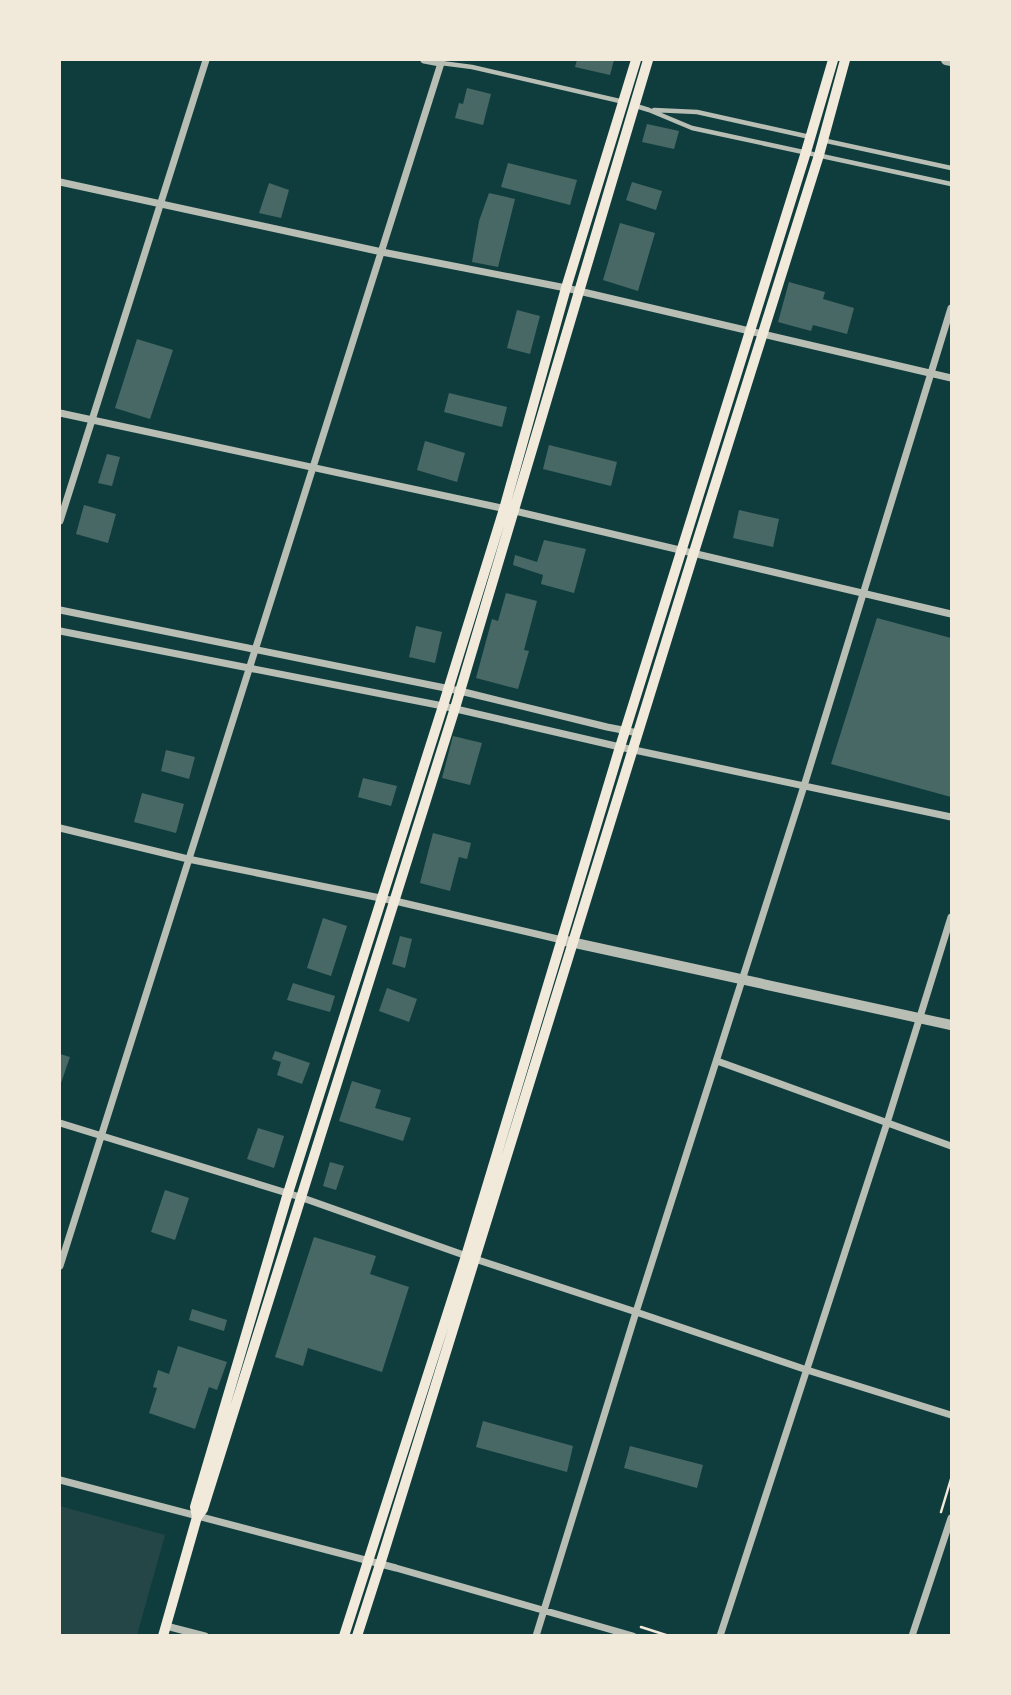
<svg xmlns="http://www.w3.org/2000/svg" width="1011" height="1695" viewBox="0 0 1011 1695" font-family="'Libre Baskerville',serif">
<style>
.green{fill:#244646}
.building{fill:#486865}
.lines{fill:none;stroke-linecap:round;stroke-linejoin:round}
.path{stroke:#f1e9da;stroke-width:2.5}
.service{stroke:#b8beb3;stroke-width:4.5}
.minor{stroke:#b8beb3;stroke-width:7}
.tertiary{stroke:#b8beb3;stroke-width:10}
.secondary{stroke:#f1e9da;stroke-width:10}
</style>
<rect width="100%" height="100%" fill="#0f3d3e"/>
<!-- green -->
<path class="green" d="M60 1506 165 1535 137 1635H60Z"/>
<!-- building -->
<path class="building" d="M577 60H614L610 75 575 67Z
M467 88 491 94 483 125 455 118 459 103 463 104Z
M647 124 679 131 674 149 642 142Z
M508 163 577 180 570 205 501 187Z
M632 182 662 191 656 210 626 200Z
M269 183 289 190 281 218 259 213Z
M489 193 515 199 498 267 472 262 479 221Z
M620 223 655 233 638 291 603 280Z
M789 282 825 292 823 299 854 308 847 334 813 325 811 331 778 322Z
M517 310 540 316 530 354 507 348Z
M137 339 173 350 150 419 115 408Z
M449 393 507 407 502 427 444 412Z
M425 441 465 453 457 482 417 470Z
M549 445 617 462 611 486 543 469Z
M107 454 120 457 112 486 98 483Z
M84 505 116 514 108 543 76 534Z
M739 510 779 519 773 547 733 538Z
M544 540 586 549 574 593 541 584 543 575 513 565 515 555 537 562Z
M506 593 537 601 524 650 529 651 518 689 476 678 492 619 498 621Z
M877 618 951 638V797L831 764Z
M416 626 442 632 435 663 409 657Z
M453 736 482 743 470 785 442 778Z
M166 750 195 757 189 779 161 771Z
M363 778 397 786 391 806 358 797Z
M142 793 184 804 176 833 134 822Z
M433 833 471 843 467 859 459 857 450 891 420 883Z
M323 918 347 926 331 976 307 968Z
M400 936 412 939 405 968 392 964Z
M293 983 335 996 330 1012 287 1000Z
M387 988 417 999 409 1022 379 1011Z
M275 1051 310 1063 302 1084 277 1075 281 1062 272 1059Z
M60 1054 70 1057 60 1086Z
M352 1081 381 1090 375 1108 411 1118 403 1141 339 1121Z
M258 1128 284 1136 274 1168 247 1159Z
M330 1162 344 1166 336 1190 323 1186Z
M165 1190 189 1198 175 1240 151 1232Z
M314 1237 376 1256 370 1274 409 1287 382 1372 308 1348 303 1366 275 1357Z
M192 1309 227 1320 224 1331 189 1320Z
M178 1346 227 1362 217 1390 209 1387 195 1429 149 1413 157 1388 153 1387 158 1370 169 1374Z
M483 1421 573 1446 567 1472 476 1447Z
M630 1446 703 1465 697 1488 624 1468Z"/>
<g class="lines">
<!-- path -->
<path class="path" d="M941 1512 951 1479
M641 1627 669 1636"/>
<!-- service -->
<path class="service" d="M441 63 472 67 624 102
M636 106 649 110 692 128 951 184
M654 110 697 112 810 137
M822 140 951 168"/>
<!-- minor -->
<path class="minor" d="M424 60 440 63
M60 182 382 252 566 288 951 378
M60 413 515 511 951 614
M60 521 206 60
M60 610 460 691 607 727 638 733
M60 631 443 706 620 747 951 817
M60 828 188 859 395 901 562 940
M717 1061 951 1146
M60 1123 300 1197 475 1259 636 1312 807 1370 951 1415
M60 1266 442 60
M60 1480 396 1568 633 1636
M166 1626 205 1636
M536 1636 636 1312 804 786 951 308
M720 1636 887 1123 951 917
M912 1636 951 1518"/>
<!-- tertiary -->
<path class="tertiary" d="M946 60 951 61
M566 941 951 1025"/>
<!-- secondary -->
<path class="secondary" d="M197 1517 195 1507 288 1193 443 706 504 509 566 288 636 60
M163 1636 197 1517 203 1509 455 708 648 60
M344 1636 466 1256 620 747 806 152 833 60
M357 1636 383 1555 694 552 819 155 845 60"/>
</g>
<!-- border -->
<rect width="1011" height="1695" fill="none" stroke="#f1e9da" stroke-width="122"/>
</svg>
